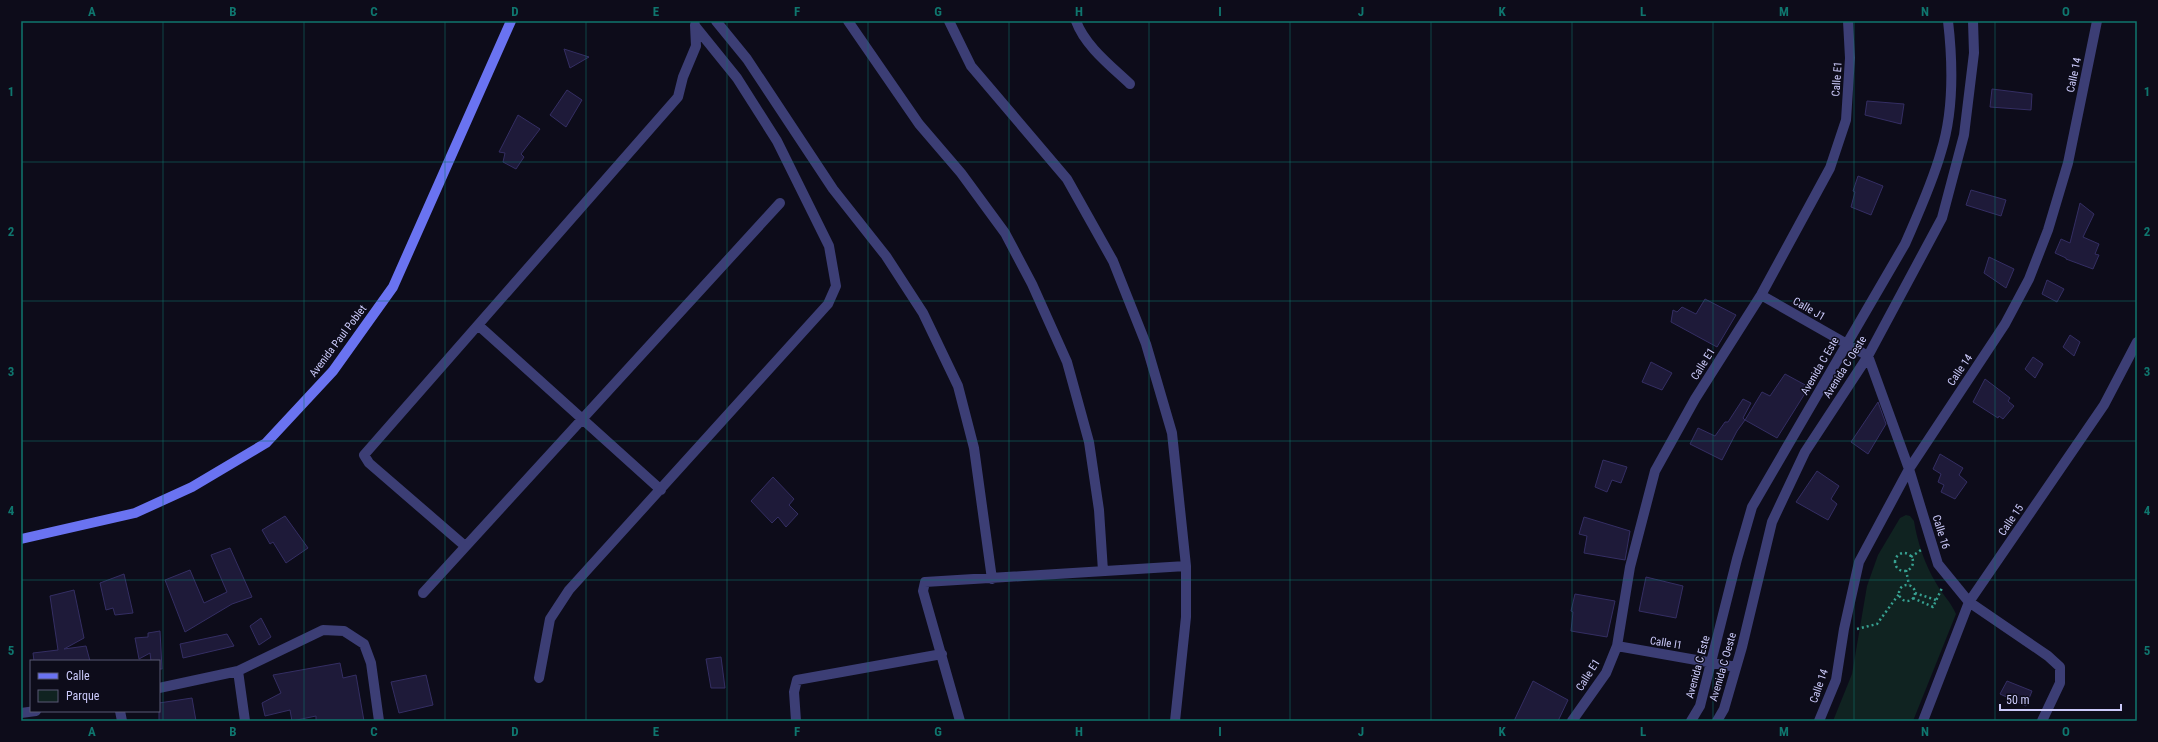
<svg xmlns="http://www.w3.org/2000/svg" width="2158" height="742" viewBox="0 0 2158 742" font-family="'Roboto Condensed',sans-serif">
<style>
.green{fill:#102321}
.building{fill:#1e1a39;stroke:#342e63}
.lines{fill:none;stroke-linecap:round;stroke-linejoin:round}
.path{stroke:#37a191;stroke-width:2.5;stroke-dasharray:2 3;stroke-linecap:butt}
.street{stroke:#3c3e75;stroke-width:10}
.secondary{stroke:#6a73f1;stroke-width:10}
.grid{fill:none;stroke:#0f766e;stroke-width:1;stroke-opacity:0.55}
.labels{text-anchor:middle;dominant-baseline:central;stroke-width:3;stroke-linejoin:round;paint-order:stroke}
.street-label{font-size:11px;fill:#cbcafa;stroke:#0d0c1a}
.neatline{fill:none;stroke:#0f766e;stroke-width:1.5}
.grid-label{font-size:13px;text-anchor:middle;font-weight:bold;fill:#0f766e}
</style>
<rect width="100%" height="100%" fill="#0d0c1a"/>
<!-- green -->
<path class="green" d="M1906 515 1910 516 1914 521C1917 541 1925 565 1936 583 1942 594 1951 602 1956 614L1913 721H1833L1852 674 1867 586 1878 555 1900 518Z"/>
<!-- building -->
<path class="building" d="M564 49 589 57 570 68Z
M1992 89 2032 94 2031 110 1990 107Z
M567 90 582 100 566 127 550 115Z
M1867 101 1904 104 1901 124 1865 115Z
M518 115 540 129 521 154 524 157 516 169 503 162 505 153 499 152Z
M1858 176 1883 186 1871 215 1851 207 1855 192 1853 191Z
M1971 190 2006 200 2001 216 1966 205Z
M2080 203 2094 214 2083 237 2099 244 2095 254 2099 255 2093 269 2066 259V258L2055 253 2061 239 2070 243Z
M1989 257 2014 269 2006 288 1984 273Z
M2047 280 2064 289 2057 302 2042 294Z
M1705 299 1736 315 1717 347 1671 322 1673 310 1677 312 1682 307 1696 314Z
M2070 335 2080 342 2074 356 2063 347Z
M2033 357 2043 364 2035 378 2025 369Z
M1651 362 1672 373 1662 390 1642 382Z
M1785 374 1809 387 1777 438 1745 420 1762 392 1770 396Z
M1985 379 2010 398 2008 401 2014 406 2003 419 1999 416 1998 418 1973 402Z
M1743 399 1751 403 1743 418 1745 420 1737 431 1722 460 1690 444 1698 428 1715 436 1725 422H1728Z
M1878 402 1886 424 1868 454 1851 442Z
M1940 454 1963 468 1959 475 1967 482 1955 499 1941 492 1944 485 1938 482 1941 474 1933 469Z
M1603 460 1627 467 1621 483 1612 480 1607 492 1595 487Z
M1817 471 1839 486 1831 499 1837 504 1828 520 1796 502Z
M773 477 794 499 789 505 798 514 786 527 778 517 772 523 751 501Z
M285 516 308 548 286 563 273 542 270 544 262 530Z
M1584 517 1630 531 1625 560 1584 553 1587 536 1579 534Z
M230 548 252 597 232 604 185 632 165 580 190 570 204 603 227 592 211 555Z
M124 574 133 613 115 615 113 608 106 610 100 583Z
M1646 577 1683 586 1676 618 1639 611Z
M74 590 84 638 64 649 86 646 90 661H34L33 653 58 650 50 596Z
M1575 594 1615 601 1607 637 1571 631 1573 612 1571 611Z
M261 618 271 637 259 645 250 626Z
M160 631 162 669H159V661H151L150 653 139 659 135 638 148 637V633Z
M227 634 234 646 183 658 180 644Z
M721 657 725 688H711L706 659Z
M340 663 343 678 356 675 364 721H316V716L292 721 290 710 265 716 262 703 281 693 273 675Z
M426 675 433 705 399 713 391 682Z
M1533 681 1568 700 1558 721H1514Z
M2007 681 2032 691 2026 706 2000 694Z
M192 698 196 721H159V703Z"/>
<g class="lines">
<!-- path -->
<path class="path" d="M1895 562a9 9 0 1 1 18 0a9 9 0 1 1-18 0Z
M1911 557 1921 550
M1906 570 1909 585
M1899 593a8 8 0 1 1 16 0a8 8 0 1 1-16 0Z
M1915 593 1936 600
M1913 598 1933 607 1942 588
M1857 629 1877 624 1899 594"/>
<!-- street -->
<path class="street" d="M716 21 747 59 833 189 886 256 923 313 958 386 974 448 992 579
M848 21 919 124 961 173 1005 233 1032 284 1067 362 1089 442 1099 510 1103 571
M949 21 971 66 1067 179 1113 261 1146 344 1172 433 1186 566V617L1175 721
M1076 21C1085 46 1111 66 1130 84
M1761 295 1868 356 1909 469 1938 564 1969 602 2048 656 2060 667V683L2042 721
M478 325 661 490
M465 546 369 463 364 455 678 97 683 77 696 46 695 25
M423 593 780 203
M1617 646 1736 667
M238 671 245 721
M539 678 550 619 569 590 828 304 836 286 829 246 777 141 737 78 695 26
M159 688 238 671 323 630 344 631 364 644 371 663 379 721
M120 711 122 721
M21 713 36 711
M796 721 794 692 797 680 942 654
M960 721 923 591 925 582 1186 566
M1572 721 1606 673 1617 646 1630 567 1655 471 1695 399 1761 295 1830 168 1846 120 1850 58 1848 21
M1691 721 1700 706 1737 559 1752 507 1905 244C1918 214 1932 184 1941 152 1954 111 1953 64 1948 21
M1717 721 1724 709 1742 647 1772 522 1805 452 1868 356 1942 218 1964 135 1974 53 1973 21
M1819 721 1836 680 1844 629 1859 562 1909 469 2005 324 2029 279 2048 230 2068 163 2097 21
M1923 721 1969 602 2104 405 2137 342"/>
<!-- secondary -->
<path class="secondary" d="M21 539 135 513 192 487 266 443 333 371 393 287 511 21"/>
</g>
<!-- grid -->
<path class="grid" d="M163 21V721M304 21V721M445 21V721M586 21V721M727 21V721M868 21V721M1009 21V721M1149 21V721M1290 21V721M1431 21V721M1572 21V721M1713 21V721M1854 21V721M1995 21V721M21 162H2137M21 301H2137M21 441H2137M21 580H2137"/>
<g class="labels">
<!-- street labels -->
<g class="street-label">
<text transform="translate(2074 75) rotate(-78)">Calle 14</text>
<text transform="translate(1837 79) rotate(-86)">Calle E1</text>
<text transform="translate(1809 309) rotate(30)">Calle J1</text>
<text transform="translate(338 341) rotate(-53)">Avenida Paul Poblet</text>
<text transform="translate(1703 364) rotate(-58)">Calle E1</text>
<text transform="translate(1820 366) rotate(-60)">Avenida C Este</text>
<text transform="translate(1845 367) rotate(-58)">Avenida C Oeste</text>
<text transform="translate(1960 370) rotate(-56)">Calle 14</text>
<text transform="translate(2011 520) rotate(-56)">Calle 15</text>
<text transform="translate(1941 532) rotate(73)">Calle 16</text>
<text transform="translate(1666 643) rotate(9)">Calle I1</text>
<text transform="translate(1698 667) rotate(-75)">Avenida C Este</text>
<text transform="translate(1723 667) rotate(-74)">Avenida C Oeste</text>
<text transform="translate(1588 675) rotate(-58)">Calle E1</text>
<text transform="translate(1819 686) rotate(-71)">Calle 14</text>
</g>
</g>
<!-- border -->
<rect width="2158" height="742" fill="none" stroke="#0d0c1a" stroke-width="44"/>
<!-- legend -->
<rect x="30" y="660" width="130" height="52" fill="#0d0c1a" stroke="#595874"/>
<rect x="38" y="673" width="20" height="6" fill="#6a73f1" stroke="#595874"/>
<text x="66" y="680" font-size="12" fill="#cbcafa">Calle</text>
<rect x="38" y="690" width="20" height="12" fill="#102321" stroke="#595874"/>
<text x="66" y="700" font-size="12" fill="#cbcafa">Parque</text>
<!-- scale -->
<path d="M2000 704v6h121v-6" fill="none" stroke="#cbcafa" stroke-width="2"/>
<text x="2006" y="704" font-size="12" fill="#cbcafa" stroke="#0d0c1a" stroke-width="3" paint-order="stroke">50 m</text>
<rect x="22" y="22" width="2114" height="698" class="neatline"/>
<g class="grid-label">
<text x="92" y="16">A</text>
<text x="233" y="16">B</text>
<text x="374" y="16">C</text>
<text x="515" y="16">D</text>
<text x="656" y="16">E</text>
<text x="797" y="16">F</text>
<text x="938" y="16">G</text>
<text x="1079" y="16">H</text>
<text x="1220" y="16">I</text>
<text x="1361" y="16">J</text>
<text x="1502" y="16">K</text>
<text x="1643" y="16">L</text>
<text x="1784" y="16">M</text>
<text x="1925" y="16">N</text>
<text x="2066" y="16">O</text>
<text x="11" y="96">1</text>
<text x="2147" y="96">1</text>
<text x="11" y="236">2</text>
<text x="2147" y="236">2</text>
<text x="11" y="376">3</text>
<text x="2147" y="376">3</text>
<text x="11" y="515">4</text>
<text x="2147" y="515">4</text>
<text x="11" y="655">5</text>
<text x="2147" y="655">5</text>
<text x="92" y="736">A</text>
<text x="233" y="736">B</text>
<text x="374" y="736">C</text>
<text x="515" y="736">D</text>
<text x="656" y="736">E</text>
<text x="797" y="736">F</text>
<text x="938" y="736">G</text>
<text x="1079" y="736">H</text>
<text x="1220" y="736">I</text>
<text x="1361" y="736">J</text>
<text x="1502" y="736">K</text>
<text x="1643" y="736">L</text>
<text x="1784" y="736">M</text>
<text x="1925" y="736">N</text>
<text x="2066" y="736">O</text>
</g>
</svg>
